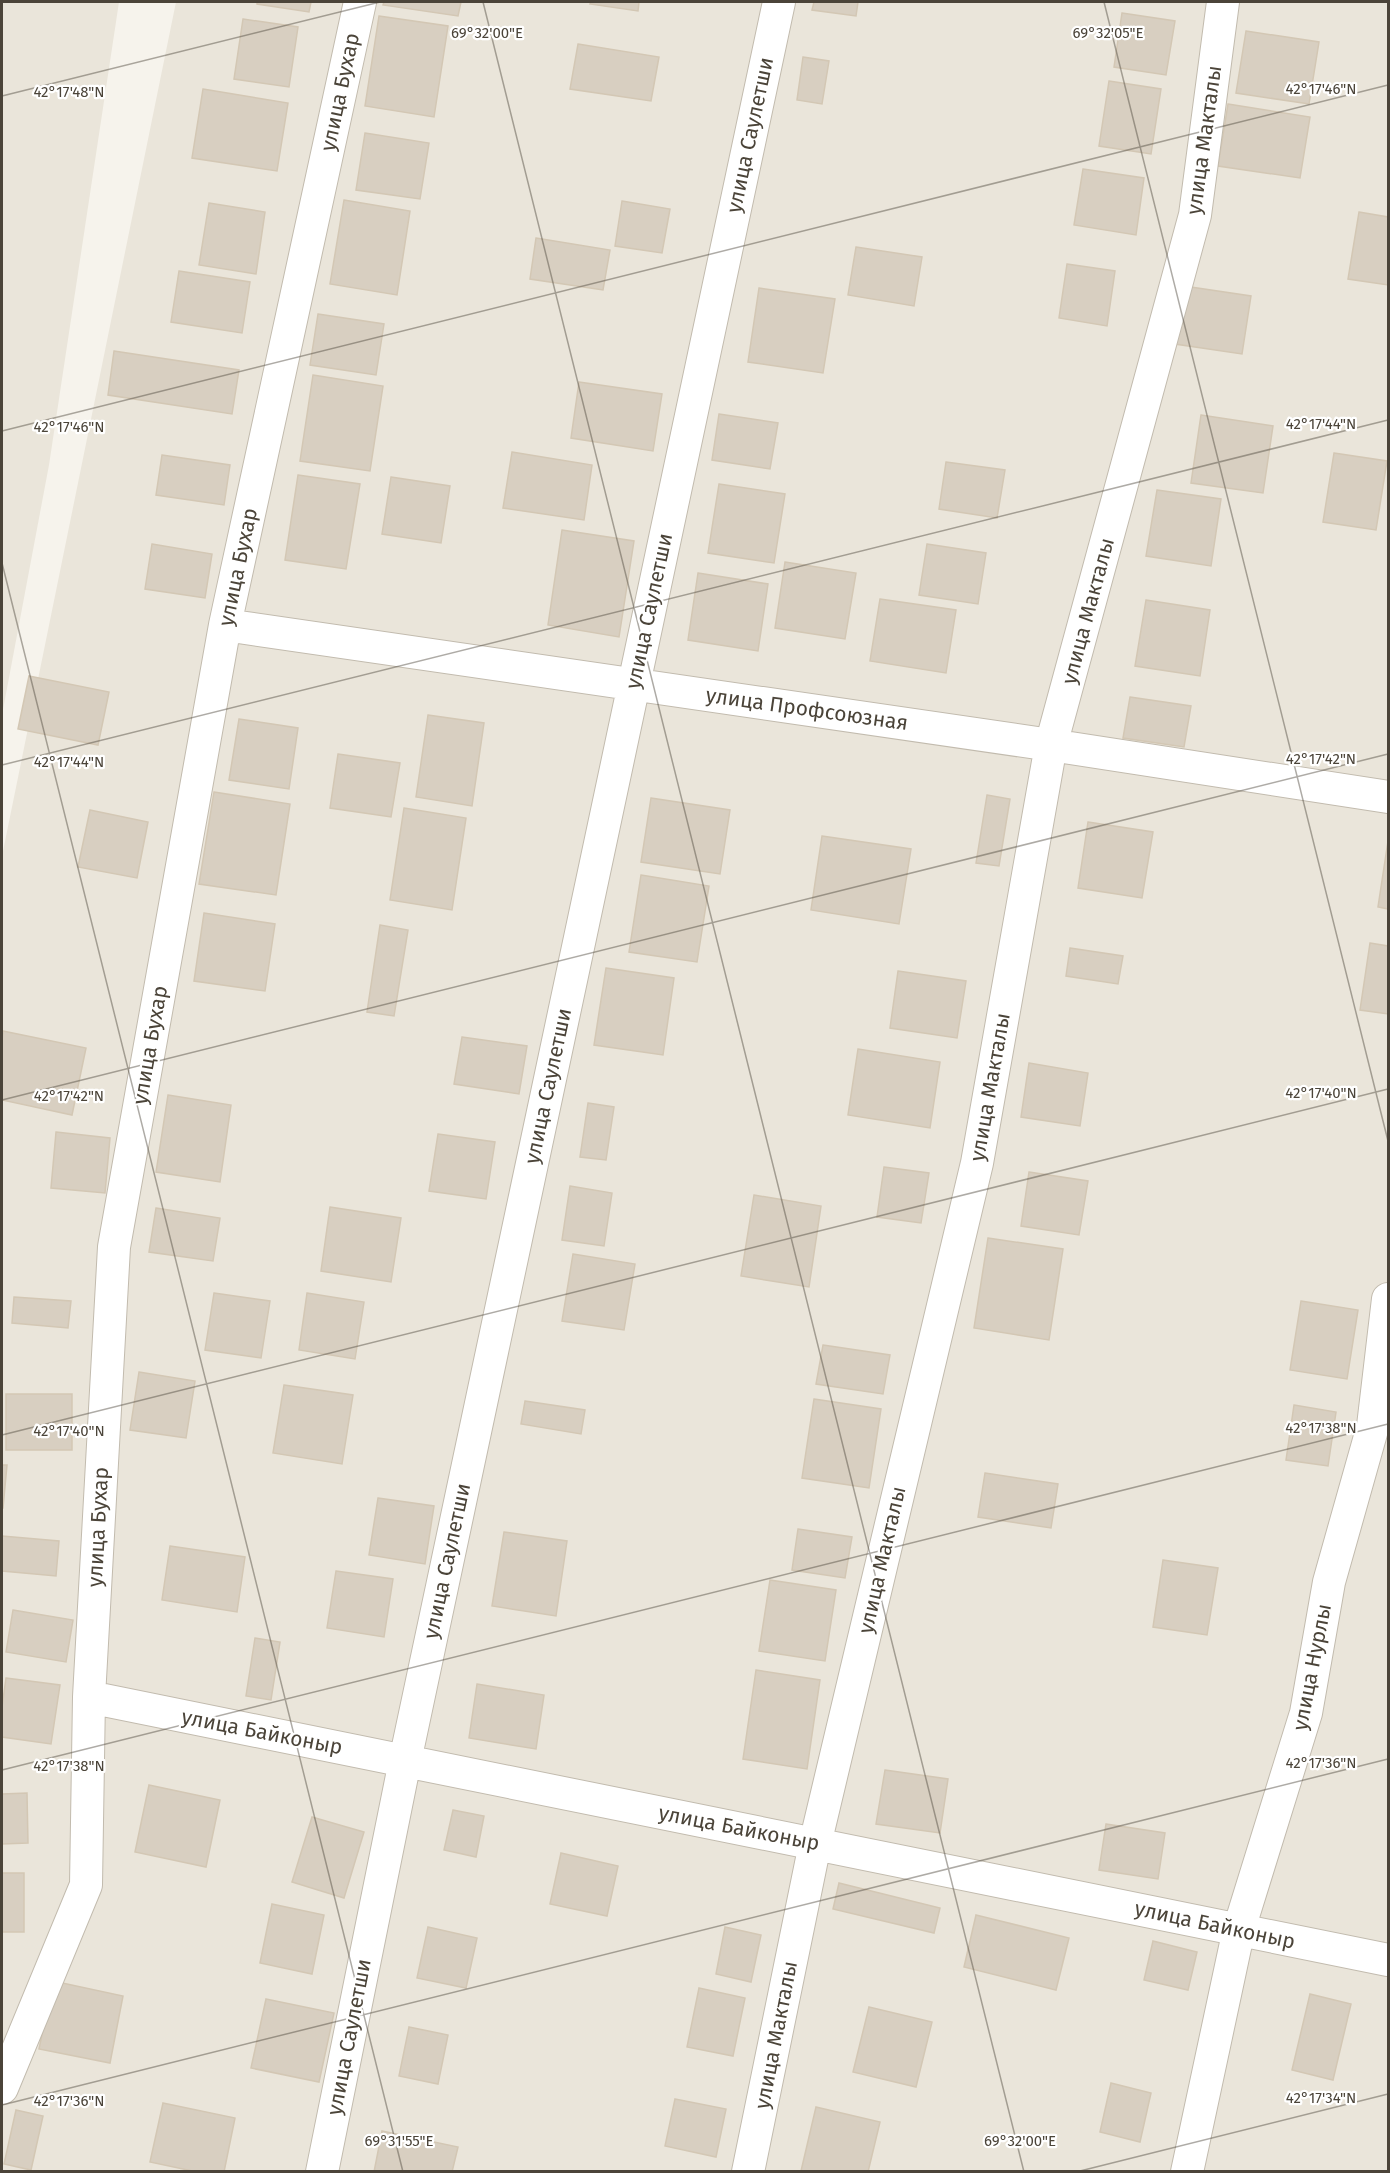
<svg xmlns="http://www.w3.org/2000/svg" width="1390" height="2173" viewBox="0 0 1390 2173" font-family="'Fira Sans',sans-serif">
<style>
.residential{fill:#eae5da}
.building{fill:#d8cfc1;stroke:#d3c7b4;stroke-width:1.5}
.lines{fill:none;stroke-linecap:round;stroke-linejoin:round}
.street-casing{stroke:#c2bbae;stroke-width:34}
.street{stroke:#fff;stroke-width:32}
.ticks{fill:none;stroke:#4b4439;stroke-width:1.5;stroke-opacity:0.45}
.labels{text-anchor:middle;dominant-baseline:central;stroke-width:4.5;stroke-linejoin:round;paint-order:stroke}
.street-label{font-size:21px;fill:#4b4439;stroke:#fff}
.ticks-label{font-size:15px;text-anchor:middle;fill:#4b4439;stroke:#fff;stroke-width:4.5;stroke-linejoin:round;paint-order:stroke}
</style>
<rect width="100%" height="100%" fill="#f6f3ec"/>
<!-- residential -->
<path class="residential" d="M2 2H119L49 465 2 715Z
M176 2H1388V2171L2 2172V856Z"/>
<!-- building -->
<path class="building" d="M257 2H311L309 12 257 4Z
M384 2H461L458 16 383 5Z
M591 2H639L638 11 590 4Z
M814 2H858L856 16 812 10Z
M1122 13 1175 21 1166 75 1114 67Z
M379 16 448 26 434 117 365 106Z
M243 19 298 27 289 87 234 79Z
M1246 31 1319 42 1309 104 1236 93Z
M578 44 659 57 651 101 570 89Z
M803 57 829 61 822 104 797 100Z
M1109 81 1161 89 1151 154 1099 146Z
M203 89 288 103 277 171 192 158Z
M1228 104 1310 117 1300 178 1218 166Z
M365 133 429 143 420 199 356 190Z
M1083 169 1144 178 1136 235 1074 225Z
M344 200 410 211 397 295 330 284Z
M622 201 670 209 662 253 615 246Z
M209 203 265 212 256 274 199 265Z
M1359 212 1388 217V285L1348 279Z
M536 238 610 250 603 290 530 279Z
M856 247 922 257 914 306 848 295Z
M1067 264 1115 271 1107 326 1059 318Z
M179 271 250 282 242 333 171 322Z
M1184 286 1251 296 1242 354 1175 344Z
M759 288 835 299 823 373 748 362Z
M318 314 384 324 376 375 310 365Z
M114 351 239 370 232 414 108 395Z
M313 375 383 386 370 471 300 461Z
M579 382 662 394 653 451 571 438Z
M719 414 778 423 770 469 712 460Z
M1201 415 1273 426 1263 493 1191 483Z
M512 452 592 465 584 520 503 508Z
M1334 453 1387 461 1376 530 1323 522Z
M162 455 230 465 224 505 156 495Z
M946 462 1005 470 997 518 939 509Z
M298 475 360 484 346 569 285 560Z
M391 477 450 486 441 543 382 534Z
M719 484 785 494 774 563 708 553Z
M1157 490 1221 499 1211 566 1146 556Z
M562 530 634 541 619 637 548 625Z
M152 544 212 554 205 598 145 589Z
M927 544 986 553 978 604 919 595Z
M785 562 856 573 845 639 775 628Z
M698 573 768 584 758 651 688 640Z
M880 599 956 610 946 673 870 661Z
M1146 600 1210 610 1200 676 1135 666Z
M29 676 109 692 98 745 18 729Z
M1130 697 1191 706 1184 747 1123 738Z
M428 715 484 723 472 806 416 797Z
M239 719 298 728 289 789 229 780Z
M338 754 400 763 391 817 330 808Z
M214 792 290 804 276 895 199 884Z
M987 795 1010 799 999 866 976 863Z
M651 798 730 810 720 874 641 862Z
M404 808 466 818 452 910 390 900Z
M90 810 148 822 137 878 78 867Z
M1088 822 1153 832 1142 898 1078 888Z
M822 836 911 849 899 924 811 910Z
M1388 841V909L1378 907Z
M641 875 709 886 697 962 629 952Z
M204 913 275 924 265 991 194 981Z
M380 925 408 930 394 1016 367 1012Z
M1370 943 1388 946V1014L1360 1010Z
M1070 948 1123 956 1118 984 1066 976Z
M606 968 674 978 663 1055 594 1045Z
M898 971 966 981 957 1038 890 1028Z
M3 1031 86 1048 72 1115 2 1100V1041Z
M462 1037 527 1046 519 1094 454 1084Z
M858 1049 940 1062 930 1128 848 1115Z
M1029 1063 1088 1073 1080 1126 1021 1117Z
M168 1095 231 1105 220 1182 156 1172Z
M588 1103 614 1107 606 1160 580 1157Z
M56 1132 110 1138 105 1193 51 1188Z
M438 1134 495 1142 486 1199 429 1191Z
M884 1167 929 1173 921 1223 877 1217Z
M1029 1172 1088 1181 1079 1235 1021 1226Z
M570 1186 612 1193 604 1246 562 1240Z
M754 1195 821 1206 809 1287 741 1276Z
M330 1207 401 1218 391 1282 321 1271Z
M156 1208 220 1218 213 1261 149 1252Z
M988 1238 1063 1249 1049 1340 974 1328Z
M573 1254 635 1264 624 1330 562 1321Z
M214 1293 270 1301 261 1358 205 1350Z
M307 1293 364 1302 355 1359 299 1350Z
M14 1297 71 1301 68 1328 12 1323Z
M1301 1301 1358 1310 1347 1379 1290 1370Z
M823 1345 890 1355 883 1394 816 1384Z
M139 1372 195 1381 186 1438 130 1430Z
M284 1385 353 1395 342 1464 273 1453Z
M6 1394H72V1450H6Z
M814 1399 881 1409 869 1488 802 1478Z
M525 1401 585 1410 581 1434 521 1424Z
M1294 1405 1336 1412 1328 1466 1286 1460Z
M2 1465H7L3 1508H2Z
M985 1473 1058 1484 1051 1528 978 1517Z
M378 1498 434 1506 425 1564 369 1555Z
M798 1529 852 1537 845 1578 792 1570Z
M504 1532 567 1541 556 1616 492 1606Z
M2 1536 59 1541 56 1576 2 1571Z
M170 1546 245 1557 237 1612 162 1600Z
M1163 1560 1218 1568 1207 1635 1153 1627Z
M336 1571 393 1579 384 1637 327 1628Z
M770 1580 836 1590 825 1661 759 1651Z
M13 1610 73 1620 66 1662 6 1652Z
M255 1638 280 1642 271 1700 246 1696Z
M756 1670 820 1680 807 1769 743 1759Z
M6 1678 60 1685 51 1744 2 1737V1707Z
M477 1684 544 1695 536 1749 469 1738Z
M885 1770 948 1779 940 1833 876 1824Z
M149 1785 220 1800 206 1867 135 1852Z
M27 1793 28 1843 2 1844V1794Z
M453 1810 484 1816 476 1857 444 1850Z
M312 1817 364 1832 344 1898 292 1882Z
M1106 1824 1165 1833 1158 1879 1099 1870Z
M561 1853 618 1866 607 1916 550 1904Z
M2 1873H24V1932H2Z
M839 1883 940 1908 934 1933 833 1909Z
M272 1904 324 1915 312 1974 260 1963Z
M976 1915 1069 1938 1056 1990 964 1967Z
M428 1927 477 1938 466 1988 417 1978Z
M725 1927 761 1935 751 1982 716 1974Z
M1153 1941 1197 1952 1188 1990 1144 1980Z
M53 1981 123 1996 110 2063 39 2049Z
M699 1988 745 1998 733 2056 687 2047Z
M1310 1994 1351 2004 1333 2080 1292 2070Z
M266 1999 334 2013 319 2082 251 2068Z
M869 2007 932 2022 916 2087 853 2072Z
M409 2027 448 2035 438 2084 399 2076Z
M1111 2083 1151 2093 1140 2142 1100 2132Z
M675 2099 726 2109 716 2157 665 2146Z
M163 2103 235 2118 224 2172H197L150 2162Z
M816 2107 880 2122 868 2172 801 2171Z
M16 2110 43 2116 31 2170 4 2164Z
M382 2131 458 2147 452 2172H374Z"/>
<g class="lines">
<!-- street casing -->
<g class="street-casing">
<path id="street" d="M225 625 1051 745 1388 797
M89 1697 1388 1960
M2 2088 86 1885 89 1697 114 1247 225 625 360 2
M322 2172 405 1761 779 2
M748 2172 815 1844 977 1163 1051 745 1195 215 1223 2
M1187 2172 1239 1929 1306 1713 1329 1582 1373 1426 1388 1299"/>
</g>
<!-- street -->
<use href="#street" class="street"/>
</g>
<!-- ticks -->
<path class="ticks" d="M483 2 1024 2172M1104 2 1388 1141M2 96 380 2M2 431 1388 85M2 563 403 2172M2 765 1388 420M2 1100 1388 754M2 1435 1388 1089M2 1770 1388 1424M2 2105 1388 1759M1076 2172 1388 2094"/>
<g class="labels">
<!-- street labels -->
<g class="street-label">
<text transform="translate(340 92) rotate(-78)">улица Бухар</text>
<text transform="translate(750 135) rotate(-78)">улица Саулетши</text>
<text transform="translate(1204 140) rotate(-82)">улица Макталы</text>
<text transform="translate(238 567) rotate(-78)">улица Бухар</text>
<text transform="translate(649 611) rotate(-78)">улица Саулетши</text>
<text transform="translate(1088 611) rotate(-75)">улица Макталы</text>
<text transform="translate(807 709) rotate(8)">улица Профсоюзная</text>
<text transform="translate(150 1045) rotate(-80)">улица Бухар</text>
<text transform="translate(548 1086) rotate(-78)">улица Саулетши</text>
<text transform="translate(990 1087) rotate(-80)">улица Макталы</text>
<text transform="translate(98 1527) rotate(-87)">улица Бухар</text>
<text transform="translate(882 1560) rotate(-77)">улица Макталы</text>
<text transform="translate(447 1561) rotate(-78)">улица Саулетши</text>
<text transform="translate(1312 1667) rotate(-79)">улица Нурлы</text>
<text transform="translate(262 1732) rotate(11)">улица Байконыр</text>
<text transform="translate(739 1828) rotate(11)">улица Байконыр</text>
<text transform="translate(1215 1925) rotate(12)">улица Байконыр</text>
<text transform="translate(776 2035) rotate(-79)">улица Макталы</text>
<text transform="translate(349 2037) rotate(-79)">улица Саулетши</text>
</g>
</g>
<g class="ticks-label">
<text x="487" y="38">69°32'00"E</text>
<text x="1108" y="38">69°32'05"E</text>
<text x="1321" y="94">42°17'46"N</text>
<text x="69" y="97">42°17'48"N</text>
<text x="1321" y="429">42°17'44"N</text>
<text x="69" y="432">42°17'46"N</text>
<text x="1321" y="764">42°17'42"N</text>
<text x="69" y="767">42°17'44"N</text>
<text x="1321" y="1098">42°17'40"N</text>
<text x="69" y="1101">42°17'42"N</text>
<text x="1321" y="1433">42°17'38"N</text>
<text x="69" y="1436">42°17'40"N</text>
<text x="1321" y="1768">42°17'36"N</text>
<text x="69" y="1771">42°17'38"N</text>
<text x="1321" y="2103">42°17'34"N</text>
<text x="69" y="2106">42°17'36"N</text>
<text x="399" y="2146">69°31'55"E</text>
<text x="1020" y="2146">69°32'00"E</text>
</g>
<!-- border -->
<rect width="1390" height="2173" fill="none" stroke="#4b4439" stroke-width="6"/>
</svg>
